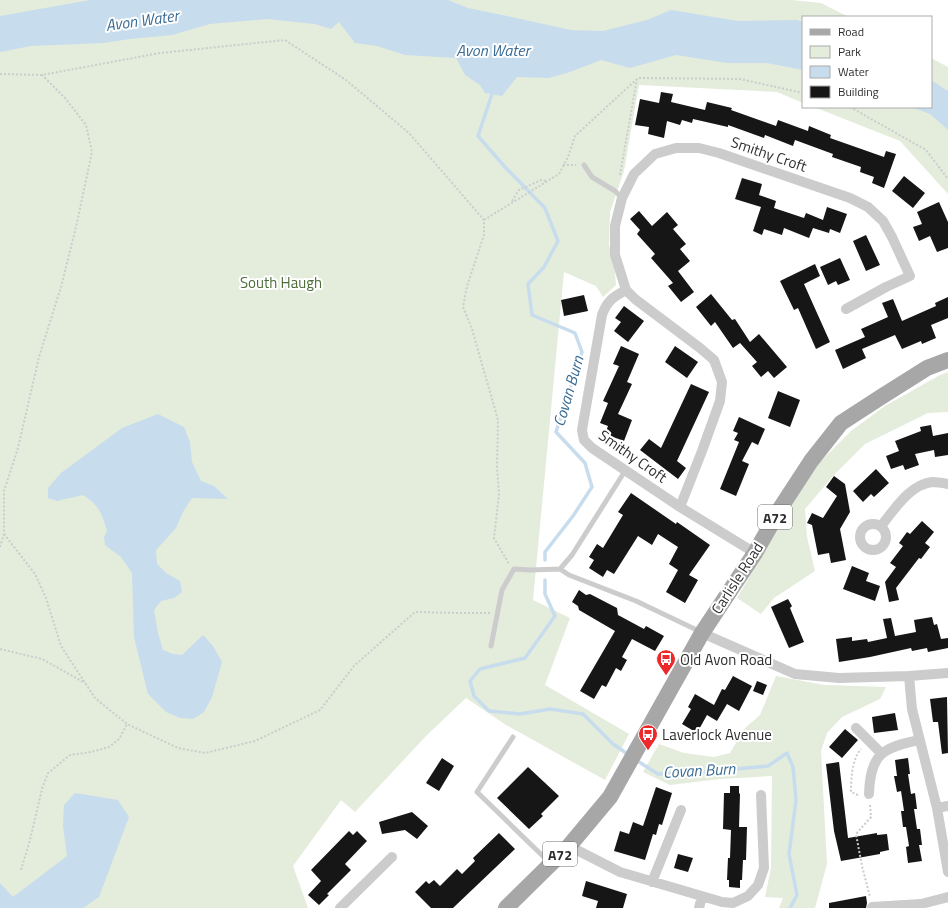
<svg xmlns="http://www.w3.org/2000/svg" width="948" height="908" viewBox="0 0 948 908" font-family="'Titillium Web',sans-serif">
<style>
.green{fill:#e4ecdc}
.water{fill:#c7dced}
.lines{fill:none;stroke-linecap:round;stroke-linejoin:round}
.stream{stroke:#c7dced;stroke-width:3.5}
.building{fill:#161616}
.path{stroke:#ccc;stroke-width:2;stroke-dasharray:2 2;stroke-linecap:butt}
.lane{stroke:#ccc;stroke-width:5}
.street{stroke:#ccc;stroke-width:10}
.primary{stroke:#a7a7a7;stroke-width:16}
.labels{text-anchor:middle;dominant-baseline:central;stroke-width:4;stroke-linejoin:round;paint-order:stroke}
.shield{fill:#fff;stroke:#6d6d6d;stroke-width:1}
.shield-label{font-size:14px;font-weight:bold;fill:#2f2f2f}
.street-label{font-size:15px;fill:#2f2f2f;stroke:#fff}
.park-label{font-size:15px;fill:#4e6c3a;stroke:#fff}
.poi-label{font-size:15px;fill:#2f2f2f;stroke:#fff;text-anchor:start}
.water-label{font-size:16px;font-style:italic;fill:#396b94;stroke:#fff}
</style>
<rect width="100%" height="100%" fill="#fff"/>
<!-- green -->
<path class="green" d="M0 0H792L821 3 849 17H803V103L777 92 639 85 624 171 610 212 609 244 615 273 616 285 603 297 596 286 564 272 533 600 570 618 545 685 629 734 605 780 506 725 466 698 426 736 355 812 341 800 293 866 308 908H0Z
M931 58 948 67V194L900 141 814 107H931Z
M948 372V412L928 413 865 444 834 475 805 509 807 537 815 571 774 598 761 614 737 598 788 510 818 464 851 431 885 406 940 375Z
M776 676 824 685 886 687 880 699 842 717 827 733 821 751 827 864 815 908H779L783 898 765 897 771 868 772 776 720 779 670 785 643 772 659 744 684 753 714 757 730 753 745 728 760 715Z"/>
<!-- water -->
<path class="water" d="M90 0H448L468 8 507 16 571 30 603 31 647 20 671 10 738 21 797 20 803 22V70L767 63H727L676 55 630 68 601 60 570 72 549 78 517 77 502 96 485 93 480 85 465 75 456 58 405 55 377 46 355 43 339 22 331 29 315 24 267 19 210 24 172 35 130 39 103 43 31 46 0 52V16Z
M931 80 948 91V130L930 114 911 107H931Z
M158 414 184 427 190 442 192 462 201 481 214 486 228 499 192 498 184 510 176 528 156 550 157 564 166 573 180 581 182 592 174 598 161 601 154 610 158 633 163 650 173 654 182 655 203 635 213 646 222 662 212 697 204 712 193 719 180 718 166 712 148 694 134 637 132 573 121 557 105 545 104 537 107 531C102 514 99 505 83 495L57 501 48 498V488L61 473 122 428Z
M75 793 118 800 129 817 99 897 83 908H0V883L13 897 67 856 63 826 64 805Z"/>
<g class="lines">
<!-- stream -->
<path class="stream" d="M492 90V94L478 136 505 167 545 208 558 241 544 267 528 284 532 315 575 333 582 352 556 432 585 463 592 487 573 516 545 552V560
M545 580V594L555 616 525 658 480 669 470 681 474 696 489 711 520 714 550 709 583 714 613 744 629 755
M636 760 658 774 692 773 768 766 787 753 793 767 796 800 789 854 797 895 790 908"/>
</g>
<!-- building -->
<path class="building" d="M661 92 673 94 671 102 705 110 707 102 732 108 731 110 776 126 778 120 808 131 809 126 831 135 830 138 884 157 886 151 896 154 884 188 872 183 874 177 860 172 861 167 832 157 833 154 795 140 793 146 765 135 764 138 728 125V127L693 119 692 123 682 120 680 125 667 121 664 138 648 134 649 127 635 125 640 99 659 103Z
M904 176 925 193 913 208 892 191Z
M742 178 762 184 759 195 776 201 774 208 804 218 806 213 823 220 827 207 847 214 840 233 830 229 829 233 813 228 809 238 784 228 782 235 764 229 762 235 753 231 761 207 735 199Z
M939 202 948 222V248L937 252 930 236 919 241 913 227 922 224 917 212Z
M639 211 652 226 667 212 678 225 673 229 686 244 680 249 690 261 678 271 694 292 681 302 668 286 673 283 651 258 655 254 637 234 640 230 630 219Z
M866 235 880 265 866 271 853 241Z
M840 258 850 280 838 285 836 281 828 285 820 267Z
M815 264 820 276 804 284 830 342 816 349 798 308 794 310 780 281Z
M711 294 732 320 735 319 750 342 759 334 787 367 774 378 768 371 761 377 752 366 757 362 740 343 733 348 715 322 711 326 696 307Z
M584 295 588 311 564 316 561 300Z
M948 297V318L931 325 936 338 922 344 921 341 902 349 895 335 862 349 866 358 843 369 835 350 865 337 861 329 888 317 882 303 893 299 902 321 936 306 935 303Z
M624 306 644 321 628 342 614 331 621 322 615 318Z
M621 346 639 354 627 382 632 384 618 414 632 420 624 441 605 434 608 426 600 423 608 403 603 401 619 366 613 364Z
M675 346 698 362 687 378 665 362Z
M691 384 709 392 677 461 686 468 678 479 640 450 649 439 661 448Z
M778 391 800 400 790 427 768 418Z
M739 417 765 429 758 445 752 442 742 461 749 464 736 496 720 489 739 442 734 440 738 433 733 431Z
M931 425 933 436 948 433V455L935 457 934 450 915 454 919 465 905 470 903 465 891 469 886 456 899 451 895 441 921 431 920 427Z
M876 469 889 483 874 497 871 494 863 502 853 491Z
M834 476 845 484 850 512 840 529 846 560 831 563 829 553 818 555 812 525 807 523 812 513 823 518 837 496 826 487Z
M631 493 676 524 677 522 710 545 689 575 698 580 685 603 666 592 678 570 669 564 678 547 658 534 652 545 638 536 614 574 607 570 603 577 589 568 594 560 589 557 597 544 603 548 623 515 618 512Z
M922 521 934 532 925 543 930 547 921 559 919 558 896 588 899 600 889 602 885 582 896 567 890 563 903 546 899 543 907 532 910 534Z
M852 566 869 573 866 581 880 586 875 601 843 589Z
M579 590 586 595 590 594 617 608 618 615 644 629 646 626 664 636 655 651 632 639 622 657 627 660 621 671 616 668 606 687 602 685 594 699 580 691 615 631 579 610 578 606 572 602Z
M788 599 792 606 790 608 804 642 789 648 771 607Z
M932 617 934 625 937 624 941 639 948 638V648L928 652 927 648 912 651 911 648 870 657 839 662 836 639 852 637V641L867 639 868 642 887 638 883 619 891 618 895 636 916 632 914 620Z
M733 676 752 686 739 711 727 704 717 721 707 715 697 733 682 724 691 709 688 707 695 694 714 705 722 689 725 690Z
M757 681 767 685 763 695 753 691Z
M947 697 948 753 942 754 938 722H933L930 699Z
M895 713 898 730 874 733 872 717Z
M845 729 858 740 842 758 829 747Z
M442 758 454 766 439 791 426 783Z
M908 758 910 774H908L911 794 915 793 917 809H914L917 829H920L922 845H919L922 861 908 863 906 847 909 846 906 827H903L901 811H904L901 791 897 792 894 776H897L895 760Z
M839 762 848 838 877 833V835L887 834 889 850 880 852V854L841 861 834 831 826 764Z
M528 767 559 796 541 814 543 816 529 829 497 798Z
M730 786H739V793L740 794 739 827H747L746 860H743L742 880H740V888L729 887V880H727L728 858H730L731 830 723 829 724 793H730Z
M656 787 672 793 662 825 659 824 656 835 653 834 645 860 614 851 620 831 629 834 633 822 643 826Z
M412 812 428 826 417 839 405 830 382 834 379 822Z
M349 831 353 835 357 831 367 841 345 864 351 870 327 894 329 895 319 905 308 895 321 881 311 870Z
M499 833 515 849 453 908H431L415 892 426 881 429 884 434 880 440 886 457 869 462 874 475 861 473 858Z
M678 854 693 858 688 872 674 868Z
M586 881 627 894 623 908H596L598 901 582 896Z
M866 896 867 903 866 908H829V903Z"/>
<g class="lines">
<!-- path -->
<path class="path" d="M0 74 42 75 160 53 285 40 346 80 409 133 484 220V235L467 286 463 307 472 329 498 420 497 467 499 495 494 538 509 564
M850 107 926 150 948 179
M563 165H576
M620 175 637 79
M512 201 519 190 541 180 547 181
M484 220 559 174 568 157 575 136 638 78 740 79 803 93
M4 534 35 574 46 598 61 646 95 698 127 724 178 748 205 753 255 741 320 710 354 666 415 612 458 613H490
M0 547 4 534V491L18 448 39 357 61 287 76 227 92 152 86 125 65 98 42 75
M0 649 42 659 85 683
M858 795 851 792C851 779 852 759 861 749
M870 805 871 817 856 834 862 866 870 897
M21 870 30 840 42 789 48 773 70 755 91 752 109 747 119 739 127 724"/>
<!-- lane -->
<path class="lane" d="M584 165 592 177 615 191 622 198
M560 569 569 575 636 601 701 632
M491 646 502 590 514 569 531 570 560 569 572 555 625 471
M513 737 477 792 550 863"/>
<!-- street -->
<path class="street" d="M626 290 635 299 700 348 714 360 722 382 720 401 702 451 680 507
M860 537a13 13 0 1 1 26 0a13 13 0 1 1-26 0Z
M881 526C895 509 909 485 932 482 937 482 943 483 948 484
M755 553 680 507 592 448 584 440 582 430 602 315C607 301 613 297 626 290L615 255V226L622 198 634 174 655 154 676 148H699L719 153 850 198 868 207 883 221 892 237 910 276 886 287 846 309
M702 633 795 674 839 678 909 676 948 673
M909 676 912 709 937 808 948 872
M856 728 881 753
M869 794C870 754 883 747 920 740
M937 808 948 806
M569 846 620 872 722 902 733 903 748 896 758 885 764 868 761 795
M652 882 681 810
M872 907 921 904 948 897
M340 908 392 857
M699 908 702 896"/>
<!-- primary -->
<path class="primary" d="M506 908 569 846 610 797 702 633 755 553 781 507 811 461 841 423 881 397 927 368 948 360"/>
</g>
<!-- icons -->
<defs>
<g id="bus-pin" transform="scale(1)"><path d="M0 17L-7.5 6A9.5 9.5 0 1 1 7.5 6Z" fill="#ec2a2b" stroke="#fff"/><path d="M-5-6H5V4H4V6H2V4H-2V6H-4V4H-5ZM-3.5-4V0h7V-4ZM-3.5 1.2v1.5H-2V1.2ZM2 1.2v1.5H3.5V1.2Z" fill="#fff"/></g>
</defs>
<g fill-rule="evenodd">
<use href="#bus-pin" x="666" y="659"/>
<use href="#bus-pin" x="648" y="734"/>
</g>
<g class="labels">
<!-- shield labels -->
<g class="shield">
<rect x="758" y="505" width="34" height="24" rx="3"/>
<rect x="543" y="842" width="34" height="24" rx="3"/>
</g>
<g class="shield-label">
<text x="775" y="517">A72</text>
<text x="560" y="854">A72</text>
</g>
<!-- street labels -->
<g class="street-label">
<text transform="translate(769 154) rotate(19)">Smithy Croft</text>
<text transform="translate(633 456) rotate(35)">Smithy Croft</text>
<text transform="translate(737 578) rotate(-57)">Carlisle Road</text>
</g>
<!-- park labels -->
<g class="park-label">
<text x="281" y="282">South Haugh</text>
</g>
<!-- poi labels -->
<g class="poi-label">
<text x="680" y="659">Old Avon Road</text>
<text x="662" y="734">Laverlock Avenue</text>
</g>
<!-- water labels -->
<g class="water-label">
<text transform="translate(142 20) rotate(-8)">Avon Water</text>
<text x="493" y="50">Avon Water</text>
<text transform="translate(568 391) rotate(-74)">Covan Burn</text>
<text transform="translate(699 770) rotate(-3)">Covan Burn</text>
</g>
</g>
<!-- legend -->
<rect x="802" y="16" width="130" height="92" fill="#ffffff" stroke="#acacac"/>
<rect x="810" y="29" width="20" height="6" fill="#a7a7a7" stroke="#acacac"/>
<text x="838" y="36" font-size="12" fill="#2f2f2f">Road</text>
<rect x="810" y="46" width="20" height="12" fill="#e4ecdc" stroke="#acacac"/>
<text x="838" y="56" font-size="12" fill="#2f2f2f">Park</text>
<rect x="810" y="66" width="20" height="12" fill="#c7dced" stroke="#acacac"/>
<text x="838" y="76" font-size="12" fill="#2f2f2f">Water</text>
<rect x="810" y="86" width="20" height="12" fill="#161616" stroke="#acacac"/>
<text x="838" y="96" font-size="12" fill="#2f2f2f">Building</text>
</svg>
